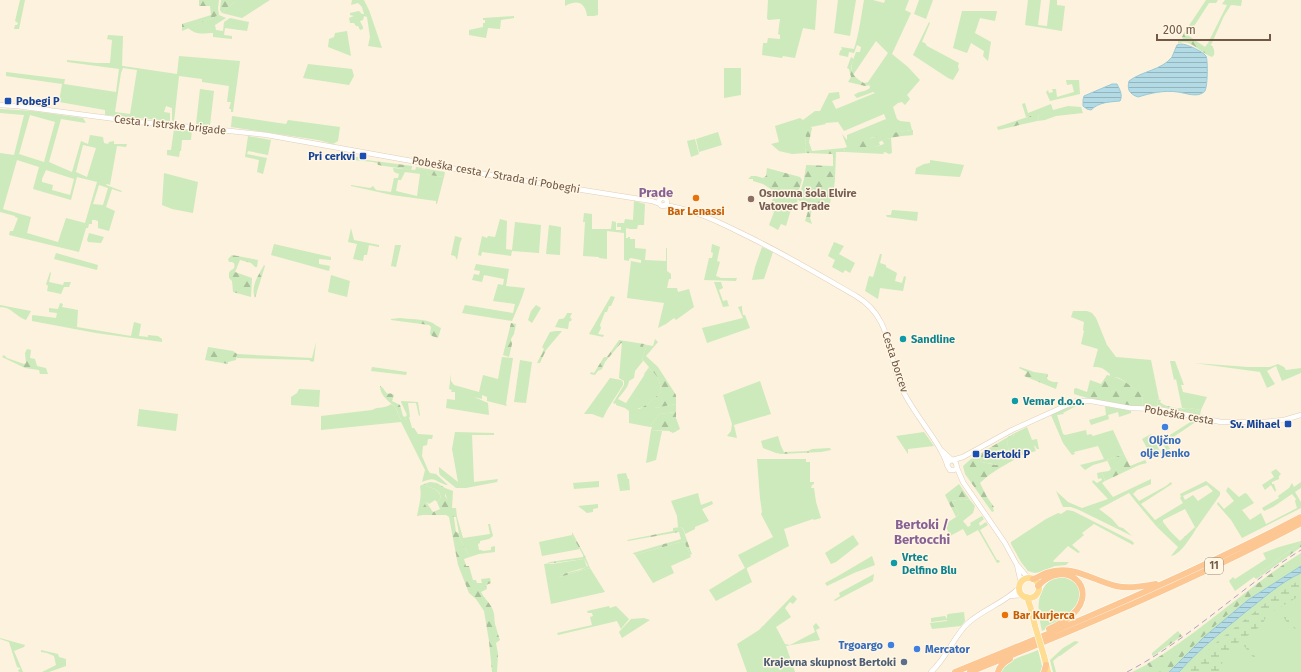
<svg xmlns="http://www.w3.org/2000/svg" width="1301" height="672" viewBox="0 0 1301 672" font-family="'Fira Sans',sans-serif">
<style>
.green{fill:#cceabc;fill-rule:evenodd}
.forest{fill:url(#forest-firs)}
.wetland{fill:url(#wetland-marsh)}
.water{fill:url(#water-rules);stroke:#98cad8}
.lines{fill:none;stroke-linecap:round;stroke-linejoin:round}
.tertiary-casing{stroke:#e0ceb9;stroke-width:5.5}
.primary-casing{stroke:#fff;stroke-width:7}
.trunk-casing{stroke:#fff;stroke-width:7}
.tertiary{stroke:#fff;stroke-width:4.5}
.primary{stroke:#fedc92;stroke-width:6}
.trunk{stroke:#fcc792;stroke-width:6}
.rail{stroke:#b59dc5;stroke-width:1;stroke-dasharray:6 4;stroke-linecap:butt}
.primary-bridge-casing{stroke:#fff;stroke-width:7;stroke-linecap:butt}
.primary-bridge{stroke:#fedc92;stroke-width:6}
.transit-dot{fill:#1a4fb4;stroke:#fff6e4;stroke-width:1.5}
.food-dot{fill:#e8710a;stroke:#fff6e4;stroke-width:1.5}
.education-dot{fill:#8d6e63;stroke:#fff6e4;stroke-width:1.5}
.culture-dot{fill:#0f9aa8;stroke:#fff6e4;stroke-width:1.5}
.shop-dot{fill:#3f7fe0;stroke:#fff6e4;stroke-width:1.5}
.service-dot{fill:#5c6f8a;stroke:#fff6e4;stroke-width:1.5}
.labels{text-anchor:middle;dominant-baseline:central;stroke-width:3;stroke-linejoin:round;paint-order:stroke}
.shield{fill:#fff6e4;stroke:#9c8775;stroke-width:1}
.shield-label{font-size:10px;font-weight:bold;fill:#725845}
.transit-label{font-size:11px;font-weight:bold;fill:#164399;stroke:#fff6e4;text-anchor:start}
.street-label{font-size:11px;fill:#725845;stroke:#fff6e4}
.education-label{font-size:11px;font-weight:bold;fill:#785e54;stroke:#fff6e4;text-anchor:start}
.food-label{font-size:11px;font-weight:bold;fill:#c56008;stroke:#fff6e4}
.culture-label{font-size:11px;font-weight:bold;fill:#0d838f;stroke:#fff6e4;text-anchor:start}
.shop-label{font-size:11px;font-weight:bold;fill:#366cbe;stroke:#fff6e4}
.service-label{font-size:11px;font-weight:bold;fill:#4e5e75;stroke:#fff6e4;text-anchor:end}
.quarter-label{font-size:13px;font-weight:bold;fill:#876196;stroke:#fff6e4}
</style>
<defs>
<pattern id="forest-firs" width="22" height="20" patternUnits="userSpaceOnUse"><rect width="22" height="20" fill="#cceabc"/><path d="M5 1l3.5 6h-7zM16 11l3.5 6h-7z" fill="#aac09b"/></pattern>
<pattern id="wetland-marsh" width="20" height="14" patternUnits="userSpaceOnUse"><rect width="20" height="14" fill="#cceabc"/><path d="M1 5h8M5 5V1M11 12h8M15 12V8" fill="none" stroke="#aac09b"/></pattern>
<pattern id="water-rules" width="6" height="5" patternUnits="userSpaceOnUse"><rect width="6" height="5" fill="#b2dbe6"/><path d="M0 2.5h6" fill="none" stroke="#95b4bc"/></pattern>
</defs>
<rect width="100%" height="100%" fill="#fdf2dd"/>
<!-- green -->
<path class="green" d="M20 0H25L19 29H14L15 25H17L18 23 15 21Z
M234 0H270L242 18 222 13 234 2Z
M352 0H364L369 10 382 48 368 46 370 37 367 17 364 16 363 20 360 21 363 27V29L360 30 358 26H356L354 23H350L349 18 354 16 350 15V13L359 11 362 14H364L362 7 358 3 351 5Z
M565 0H598V15L594 16H587C585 1 576 0 565 6Z
M768 0H817L815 30 803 28 795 58 783 56 782 58 762 55 763 43H767L768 38 780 39V35L778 34 780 19 768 20 767 18Z
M838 0H856L850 36 834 33Z
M864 0H873L884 3 885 0H909L905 10 911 13 892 54 908 67 920 80 907 95 910 99 905 105 902 102 898 103 893 107 897 119 900 121 910 122 912 130C897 132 884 136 870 138L875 147 884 144 882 140 891 138 892 153 889 154 885 152 883 153 884 154 845 152 844 148 847 147 842 134 847 140V135L886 119 884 114 844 131 838 122 825 123 826 124 811 127 804 125 806 137 805 147 806 153 792 154 779 151 771 144 779 142 775 126 800 118 803 120 815 111H820L829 93 839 92 840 98 832 101 836 109 875 93 873 92 857 98 854 95C859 91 865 92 870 88L869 83 868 82 888 53 876 41 853 75C850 66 853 60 856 52H860L861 47 857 45 854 53 849 52 848 57 839 55 840 51 842 49 841 47 854 49C859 34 861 17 864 0Z
M919 0H933L926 19 914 14Z
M1028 0H1041L1038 25 1047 26 1050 0H1057V5L1065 6 1062 31 1025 25Z
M1206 0H1218L1216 3H1209L1189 34 1184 33Z
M1225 0H1242L1241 6 1231 5 1224 16 1211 45 1208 43 1227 5 1222 4Z
M962 11H997L995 21 980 18 975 33 991 42 988 61 983 56 984 51 971 43 967 53 953 48Z
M219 15 226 18 215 25 216 30 223 31 224 22 230 18 249 22 247 31 225 28 224 35 232 36V39L213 37V33C204 33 197 36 188 28Z
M514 16V18L501 20 500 29 488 28 486 38 469 35V30L483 27V23H485V20H483V18Z
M929 22 930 23 922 42 925 43 927 46 959 63 958 66 959 70 953 80 948 78 913 55Z
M347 31 351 56 328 47 329 39 334 37 335 33Z
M108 35 123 36 122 66H123L177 74 179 56 240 61 233 112H231V109H229L231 102H227L229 86 202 82V79L179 76 174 122 172 120V108L166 106 164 112 170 113V121L105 115V110L59 102 62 84 6 76V72L63 79H65L64 84 116 92 119 69 67 62V60L96 63H110L112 40 107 39ZM123 68 137 70 130 114 115 112 121 73Z
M308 64 352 69 354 76 349 85 303 78Z
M724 68H741V95L724 98Z
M1066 80H1079L1080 94 1050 101 1046 92 1048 90 1049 93 1053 92 1052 89H1056L1057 97 1074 92 1072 84 1067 85Z
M200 89 214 91 210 125 196 124Z
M1025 103 1028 113 1051 104 1053 110 1068 106 1081 107 1083 113 1056 116 1045 120 1037 121 1039 117 1038 115 1026 117 1022 104Z
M0 109 33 111 83 118 86 123 61 119 49 162 72 172 81 141 88 144 90 135 103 137 104 143 108 144 109 142 114 141V144H127L126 147 117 146 110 185 107 184 106 185 122 191 121 192 112 189 106 207 115 211 109 231 98 228V221L95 220H92V224H89L88 228H86L79 252 9 235 10 231H13L18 218 15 217V216L0 212V153L14 155 24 115 0 113ZM30 115 55 122 44 162 19 154ZM83 145 96 148 87 177 76 172ZM17 160 39 167 33 189 71 200 77 177 97 182 85 223 66 218 58 242 27 233 31 217 3 209ZM46 170 74 179 70 195 52 190 53 185 42 182V179ZM99 185 108 188 103 205 93 204Z
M232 116 286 124 288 120 340 127 338 141 333 144 318 140 231 127Z
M174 129 192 130 191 140H182L181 151H180L179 157 167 155V150H171Z
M718 132 722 145 699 152 696 139Z
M248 136 271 140 268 155 248 151 247 154 267 158 263 174 257 172 259 160 245 157Z
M695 139 699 154 691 157 687 141Z
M930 160 964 165 960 177 915 174 916 168 924 164 930 163Z
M393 168 415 170 416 168 426 170 428 175 444 177 437 204H436V201L392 195 351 186V185L370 188 373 186 376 190 391 192 394 178H398L399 174 394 172ZM405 172 420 174 417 196 396 191 398 180H401Z
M164 173 198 182 193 213 172 209 162 205Z
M781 189 798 193 797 205 793 203 786 226 781 224 778 230 769 225 774 212 769 210 775 193Z
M634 201 645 204 644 225H638L637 229H630L626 228V238H628V237H630V239H635V248L646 249 645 260 666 261V248H667V271L671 274V279H669L667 288H677L678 292 689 289 694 307 676 320 674 318 666 324 658 328 664 303 627 298 631 261 641 263V260L631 258 629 259V261L624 260V233L607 231V259L599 258V257L583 256 585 222H583L584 213 592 214V229H611L612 221 616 222V230H621V227H617V223H624L625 219 633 220Z
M892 210 918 212 917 221 887 217 886 215H891Z
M500 219 507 221 506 249 512 250 515 222 541 225 539 253 512 251 511 256 482 252 481 256 478 255 482 236 487 238 488 236 495 237Z
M549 225 561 227 560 255 546 254Z
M351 228 354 240 379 245V247L369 245 367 255H364L363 261 353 259 357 244 348 242Z
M89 233 104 237 101 243 88 242 87 240Z
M455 236 462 238 460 243 457 260 455 256 451 255Z
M834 242 844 246 839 254 855 263 850 273 845 270 843 273 832 267 835 260 828 256Z
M274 244 331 257V260L319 259V264L330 266 329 271 271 255Z
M712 244 720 247 717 261 720 262 716 276 721 278H737L736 281 704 280 709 258H712L713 253 711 252Z
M395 245H401L396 267 391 266Z
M762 247 773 252 764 279 752 280 755 267Z
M56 253 98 265 97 270 54 259Z
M880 254H882L880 263 886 265V267L897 273 895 281 902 283 904 276 906 277 903 291 880 288 878 299 865 291 869 276 873 277Z
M476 264 509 269 506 286 525 288C522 299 517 309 512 321L462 313 465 305 513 313 515 304 493 301 498 284 503 285 504 279 484 275 482 282 472 280 474 274 479 275 480 271 474 270Z
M50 272 51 273 49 282 63 285 64 282H71L69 287H64L61 294 47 291 48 286 46 284Z
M331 275 350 281 347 297 328 292Z
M714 282H721L723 288 719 290 723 301 727 300 729 306 723 307Z
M611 296 615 297 611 306H609L607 312H605L600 325 601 328 598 334 604 335 603 337 589 334Z
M60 303 63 304 62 307 78 310 77 327 131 336 134 322 141 324 139 336 148 337V335L158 336 162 339V342L96 333 32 321V316L33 315 56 318 57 313 49 312V308L58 309Z
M0 305 31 311 26 320C16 317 12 307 0 307Z
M536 305 541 308 532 323 528 320 531 311Z
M742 306V309L743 315H745L750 328 707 343 702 328 743 318 738 307Z
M1073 311H1087L1092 313 1096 318 1107 345 1116 357 1151 360 1159 399H1157L1158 406H1142L1143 395C1135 391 1129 383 1121 379 1118 377 1114 377 1110 376V374C1103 368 1102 367 1093 367L1098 349 1081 344 1084 331 1083 330 1084 322 1071 317Z
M567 313H572L570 317 572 320 569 322 568 329 555 327 559 319C564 319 565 318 567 313Z
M316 342 314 361 312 362 309 360 237 358V354L312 358Z
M622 342 644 346V344L647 345 642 359 643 361 635 371 634 378 629 381C628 388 622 393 618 399L626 403 649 368C658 376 660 380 661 392L646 406 637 409H653L655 408 676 404V412L659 414 650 427 629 423V411L625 408 616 405V403L615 404 613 403 624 385V381L619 378Z
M502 357 513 358 506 404 507 406 487 401V397L482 395V399L474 397 488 403 489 415 446 408 447 399 455 400V392H451L452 390 449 389 451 374V381L454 385 479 392 483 375 498 379Z
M520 360 532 362 526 403 514 402Z
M1170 361H1175L1184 385H1181L1183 392 1207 397 1201 410 1190 408 1187 409 1182 408 1176 379 1174 380Z
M1194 363 1248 367H1270L1278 364 1284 367 1286 370 1301 368V373L1282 381 1276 366 1267 371 1275 384 1267 388 1260 372Z
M372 367 407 372 406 375 371 371Z
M610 378 621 380 623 382V385L607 410 603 418 592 414H584Z
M760 381 771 414 734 425 737 438 727 436 731 431 732 424 723 395Z
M299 389 320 390 319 407 291 405V397L297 393Z
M401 401 418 402 420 415 419 416 416 403H408L410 417H409L412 428H414L418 434 433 435 432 439H428L427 445 423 446 422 456 428 470 430 473 436 474 448 485C435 483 437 475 422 482L425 470 401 422 321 430V416L372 410C379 406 385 409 391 404L395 407 401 420H406L405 417 407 415 401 402Z
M1080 404H1086V405L1076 406 1063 413 1064 414 1057 415 1063 434 1065 435 1086 430 1087 435 1091 434 1093 436 1113 430 1124 454 1107 460V461L1093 465 1085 470 1080 465 1104 459 1098 446 1074 452 1075 454 1072 455 1063 443 1051 415 1064 409Z
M1105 406 1131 411V413L1119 417 1118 412 1108 415 1109 419 1091 425 1089 420 1106 415Z
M139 409 178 414 176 431 137 426Z
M1192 421H1197L1166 442 1170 449 1166 451 1162 440Z
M1027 427 1032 440 1037 439 1039 449H1037L1035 446H1034L1036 451 1011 458 999 465 981 462 980 458 991 459V453L1002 449 1009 451 1007 441 1014 436 1013 434Z
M651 430 662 431 656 460 646 463Z
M455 432 494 433V435H472L474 482 498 479 497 482 466 488H456L440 475 439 472V467L458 482 452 449Z
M924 432 934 446 908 449V454L896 436Z
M1151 434 1161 453 1152 457 1142 439Z
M778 436 781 446V454L776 453 763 448 761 441Z
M757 459H806V462H810V482H814V484L812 485 811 488H814L816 502 821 518 814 520 813 519 784 529 789 546 747 568V570L752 582 716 601 709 590 745 568 738 555 773 537 761 514 762 512 760 498Z
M1276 469 1281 474 1279 476V479L1272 482V484H1274L1276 490 1275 492 1271 485 1265 490 1262 485 1274 477 1271 472Z
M1102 472 1105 481 1102 483 1113 497 1151 479V484L1137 490 1133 494 1139 501 1166 486 1171 482 1172 484 1141 504 1155 520 1183 503 1180 498 1181 497 1180 494 1206 481 1220 492V495L1196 529 1185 509 1163 520V522L1157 527 1136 502 1129 493 1099 509 1112 519 1119 527 1123 528 1132 536 1079 510 1071 507H1063L1056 491 1068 502 1082 508 1108 499 1092 482 1093 480 1097 483 1102 480 1101 478 1098 479 1097 473ZM1207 485 1213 491 1198 501 1193 495 1185 500 1183 496Z
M626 473 628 479H629L630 490 620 491 617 475 618 474Z
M599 481V487L574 489 573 483Z
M1301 482V488L1295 492 1301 502V508L1242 538 1231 520 1217 504 1218 502 1224 509 1234 501 1226 491 1228 487 1239 497 1245 493 1247 494 1254 503 1242 510 1250 520 1261 513 1266 524 1297 508 1295 501 1296 499 1292 494 1273 507 1264 511 1262 508 1279 498 1278 496 1289 488 1292 483 1294 487Z
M424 484C431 490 438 486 441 498L437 502 435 500 429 504 426 502 423 507V515L417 516C419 505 422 497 420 486Z
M445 488 453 491 452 508H456L457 517 463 538 490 534 488 524H490L493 536 489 539 480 541V543L478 544 479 550H482V551L491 550V547L495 546V552L479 554 470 557 460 539 456 517H453C452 514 450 512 448 508 447 506 448 504 448 502 447 496 444 495 445 488Z
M698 493 701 505 712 501 713 504 702 509 709 521 695 527V529L685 534C684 529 683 527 678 527L677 516 671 501Z
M963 499 970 500 975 506 973 513 963 521 968 527 971 525 970 523 982 516 984 519 979 523 980 526 986 522 988 525 980 530 997 560H999L1000 562 997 563 978 530 967 536 963 529 950 536 945 524 956 517 959 514 952 501Z
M598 504V508L593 509V512L587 513 578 506Z
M1067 510 1073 511 1132 541 1134 543 1133 545 1094 524 1082 533 1084 535 1072 545 1080 552 1078 553 1068 546 1053 561 1054 562H1069L1066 565 1055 566 1040 572 1035 573 1028 571 1021 562 1011 544V542L1046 519 1058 513 1061 514Z
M572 535 580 549 542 556 539 542Z
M853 535 859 544 836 562 831 564 825 553Z
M684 541 691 557 671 566 674 573 653 583 635 555Z
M1301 541V542L1260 573 1261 576 1256 579 1254 577 1235 591 1229 581 1233 577 1235 579 1266 559 1263 553 1279 547Z
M1301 555V672H1132L1160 658Z
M872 556 875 565 854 573 827 586 825 583 838 576Z
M584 559 587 567 559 575 560 577 590 568 605 592 551 604 544 564H552Z
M874 574 873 581 835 601 834 600 840 596 839 593Z
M1054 577 1072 578 1079 586 1080 599 1075 608 1064 619 1042 631C1038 613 1035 597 1048 582V581Z
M793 595 797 599 793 604 790 602 785 608 791 617 776 627 785 644 790 645 815 632 813 626 816 623 820 628 816 630 820 640 786 646 795 672H747L737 644 759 630Z
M609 606 610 608 616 606 629 619 621 629 617 621 558 635 557 633 592 625 590 617 593 616 592 613H588L587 611Z
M964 612 965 621 961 626 932 629 930 623 947 621V620L931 622V618L945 616 947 619V615L948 614Z
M644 618 650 620 622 638 619 632 631 619Z
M0 638 25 645 24 647 14 651 23 672H19L18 670 20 669V668L17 667 9 642 0 639Z
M1075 641 1079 642 1060 656H1059L1053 661 1056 672H1053L1050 660 1063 648Z
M41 650 58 654 59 657 66 659V666L49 672H42L56 665 54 656 47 653 41 652Z
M1038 650 1043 670 1041 672H1000C1006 659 1025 656 1038 650Z"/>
<!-- forest -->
<path class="forest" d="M199 0H219L218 8 219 15 182 31V24L211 15 210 6H199Z
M221 0H234V2L222 13 220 10Z
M1184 33 1189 34V36L1205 47 1208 43C1213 46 1215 49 1214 55L1212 57C1201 54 1190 37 1178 44V41L1183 39 1182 37Z
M851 57 854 59C848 70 853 77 864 83L869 82 870 85 865 86 848 82 851 77 849 69 847 68Z
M1037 114 1039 117 1037 121 998 130 997 127Z
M803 125H808L812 128 809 142 812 151 844 148 845 152H836L835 179 833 196H831L830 204 824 208H812L810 218 812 224 805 221 809 208H812L810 205 798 200 804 179 806 166V165L833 166V155L832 154 806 153 805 147 806 137Z
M912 130H913V135C902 136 889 137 879 142L880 145 875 147H857L859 142C876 136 894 132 912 130Z
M354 157H361L367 160 412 166V168L411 170 378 165 377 163 373 162 353 160 352 158Z
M416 167 445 172 444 177 428 175 426 170 416 168Z
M767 168 800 177 802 180 798 193 781 189 777 193 763 184 753 181V179H748L751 176H756L763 178 766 176Z
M232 255 258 260 257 267H255L251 263 240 260 235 272 252 278 251 297 233 292 232 281 229 278V273C231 268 236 271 234 263L232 262H229L228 259Z
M264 265 265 266 255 298C250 286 259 275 264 265Z
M400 318C407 319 424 319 430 322 434 323 436 326 441 328L438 338 432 336 430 334 431 327 429 325 391 320V319Z
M511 323 516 324 514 334 511 339 512 344 509 357 503 355Z
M556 331H562L546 350 540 363H537L544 349 542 347 550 332Z
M655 339 658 342 646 356 658 367 676 395V404L655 408 652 411 645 414 636 412V411L648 404 661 392C660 380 658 376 649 368L645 375 644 374 649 367 642 359 647 345 653 346Z
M619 340 644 344 643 347 621 343 605 362 602 369 598 371 595 375 590 374 591 372 594 373 604 357H607Z
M208 347 233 351 237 354 236 360 228 362V364L205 360Z
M27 349 31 350 30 358 35 359 37 366 46 368 48 374H40L39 370 25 368 2 357 4 355 7 358 24 364 26 363 25 353Z
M1020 367 1034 372 1048 374 1047 378 1048 380 1053 382H1058L1056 389 1024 376 1027 372 1019 368Z
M1107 375C1111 376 1116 377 1120 379 1129 383 1134 390 1142 394L1143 395 1142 406C1122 406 1092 400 1074 394V389L1076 388 1087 392 1090 380 1101 384Z
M380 386 383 388C389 398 388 391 394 395L392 401 400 405 403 416 405 417 406 420H401C399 416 397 409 394 406 388 401 380 395 380 386Z
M1157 399 1161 400 1160 402C1166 408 1179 408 1187 409L1189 408 1201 410 1200 415 1158 406Z
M676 412V418L680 429 673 433 669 431 651 430 652 427H650L659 414Z
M1013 434 1014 437 1007 441 1009 451 1002 449 991 453V459L980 458 981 462 996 465 1011 458H1015L1014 460C1001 467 990 473 980 483L987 497 994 507 993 508 994 511 992 512 965 474 963 466 971 459Z
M781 446 784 452 808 451 812 449 830 448 831 450 821 452 781 454Z
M1124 454 1130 466 1145 460 1147 463 1139 465 1105 481 1102 472 1109 471 1111 469 1107 460Z
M430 482 437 483 445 488V496L448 500C448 510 450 507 453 515 455 520 455 527 456 532L459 533 460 539 470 557 464 559 466 566H469L473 580H476L477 583H482L481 579 490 578 491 583 486 585 487 589 481 592C484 598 489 602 492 608 495 614 494 618 495 624 497 630 498 635 500 640L496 643 498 654 497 672H492L489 641 484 611 476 599 469 593 458 565 449 517 446 515H423V507L426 502 433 512 440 509 437 502 441 498C439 486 431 490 424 484Z
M959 484 970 500 963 499 952 501 959 514 956 517 945 495Z
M1163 522 1170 531 1180 541 1195 527 1196 529C1191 537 1180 555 1171 556L1178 547 1157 527Z
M680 527 683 529 691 552 692 554 690 555 684 541 635 555 633 553 681 539 679 532 628 541 627 540 673 531V528Z
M572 532 585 556 590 568 560 577 558 575 580 570 588 566 584 559 545 564 550 562 583 557V555L572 535Z
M1301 542V547L1261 576 1260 573Z
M1301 553V563C1288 571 1274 579 1262 588 1229 611 1195 642 1168 672H1154L1147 664C1201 632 1247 587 1301 553Z
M1178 631 1182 636 1153 656 1152 655V653Z"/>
<!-- wetland -->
<path class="wetland" d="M1301 579V595L1279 608 1284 613 1288 614 1290 622 1301 635V637C1297 631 1293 626 1287 622 1283 618 1283 612 1277 609L1266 616 1263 624 1242 640 1267 672H1265L1240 641C1231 648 1225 656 1221 666L1226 672H1186L1213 645 1272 598Z"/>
<!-- water -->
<path class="water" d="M1181 44C1187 44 1202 51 1206 56 1208 59 1208 90 1204 92 1197 98 1186 93 1178 92 1164 90 1151 93 1138 97 1129 94 1127 89 1129 81 1142 71 1162 70 1172 57 1174 53 1175 49 1177 45Z
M1112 84H1117C1120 90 1123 95 1120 101 1109 102 1099 102 1091 110L1087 109 1083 106V100L1084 96Z
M1301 566V573C1281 582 1265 597 1248 610 1224 630 1199 649 1179 672H1169L1204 637 1248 600Z"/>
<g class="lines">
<!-- tertiary casing -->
<g class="tertiary-casing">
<path id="tertiary" d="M0 105 17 106 138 122 221 130 267 135 501 177 652 201 660 204
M659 202a4 4 0 1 1 8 0a4 4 0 1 1-8 0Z
M664 205C692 209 717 221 741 233 781 252 818 274 856 296 895 319 886 359 904 393 914 412 928 429 939 447 942 452 945 458 947 464
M941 450 952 460
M954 461 956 463 957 468 954 470H950L947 465 949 461 963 457 1012 430 1076 401H1091L1130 408 1158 409 1221 422H1263L1284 420 1301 415
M957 468 963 482 1005 543 1017 565 1021 583
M1018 566 1028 578
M1011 596 1022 595
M931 672C947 658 953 637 968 623 984 609 1004 603 1019 588"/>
</g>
<!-- primary casing -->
<g class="primary-casing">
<path id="primary" d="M1019 588a10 10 0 1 1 20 0a10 10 0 1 1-20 0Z
M1027 597 1031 609 1035 626
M1044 656 1048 672"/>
</g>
<!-- trunk casing -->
<g class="trunk-casing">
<path id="trunk" d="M1033 579C1039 577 1044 573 1050 572 1074 565 1094 581 1116 586 1130 589 1142 586 1156 584
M1038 586C1065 557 1100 588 1073 614 1067 620 1058 625 1049 629
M955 672C1072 625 1189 575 1301 517
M970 672C1082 627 1194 580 1301 523
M998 672C1000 665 1004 662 1010 659
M1044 672 1046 665"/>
</g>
<!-- tertiary -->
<use href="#tertiary" class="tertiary"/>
<!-- primary -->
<use href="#primary" class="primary"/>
<!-- trunk -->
<use href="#trunk" class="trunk"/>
<!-- rail -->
<path class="rail" d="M1127 672C1190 639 1241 587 1301 550"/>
<!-- primary-bridge casing -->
<g class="primary-bridge-casing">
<path id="primary-bridge" d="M1035 626 1044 656"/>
</g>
<!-- primary-bridge -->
<use href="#primary-bridge" class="primary-bridge"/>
</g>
<!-- markers -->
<g class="transit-dot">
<rect x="4" y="97" width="8" height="8" rx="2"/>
<rect x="359" y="152" width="8" height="8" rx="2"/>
<rect x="1284" y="420" width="8" height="8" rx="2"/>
<rect x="972" y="450" width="8" height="8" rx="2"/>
</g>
<g class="food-dot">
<circle cx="696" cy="198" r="4"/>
<circle cx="1005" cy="615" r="4"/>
</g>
<circle class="education-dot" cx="751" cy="199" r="4"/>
<g class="culture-dot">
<circle cx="903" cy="339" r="4"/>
<circle cx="1015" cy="401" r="4"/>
<circle cx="894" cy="563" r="4"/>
</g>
<g class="shop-dot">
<circle cx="1165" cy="427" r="4"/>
<circle cx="891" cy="645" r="4"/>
<circle cx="917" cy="649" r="4"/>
</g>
<circle class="service-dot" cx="904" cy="662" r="4"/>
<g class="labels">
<!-- shield labels -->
<rect class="shield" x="1205" y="558" width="18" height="16" rx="3"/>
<g class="shield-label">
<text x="1214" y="566">11</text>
</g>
<!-- transit labels -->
<g class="transit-label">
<text x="16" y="101">Pobegi P</text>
<text x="355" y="156" text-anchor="end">Pri cerkvi</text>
<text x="1280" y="424" text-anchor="end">Sv. Mihael</text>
<text x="984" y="454">Bertoki P</text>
</g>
<!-- street labels -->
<g class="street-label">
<text transform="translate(170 125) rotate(6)">Cesta I. Istrske brigade</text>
<text transform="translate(496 175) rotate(10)">Pobeška cesta / Strada di Pobeghi</text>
<text transform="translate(895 362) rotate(72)">Cesta borcev</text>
<text transform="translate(1179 415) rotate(10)">Pobeška cesta</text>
</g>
<!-- education labels -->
<g class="education-label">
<text x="759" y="193">Osnovna šola Elvire<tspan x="759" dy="13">Vatovec Prade</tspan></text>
</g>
<!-- food labels -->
<g class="food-label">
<text x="696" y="211">Bar Lenassi</text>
<text x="1013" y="615" text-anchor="start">Bar Kurjerca</text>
</g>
<!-- culture labels -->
<g class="culture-label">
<text x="911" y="339">Sandline</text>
<text x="1023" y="401">Vemar d.o.o.</text>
<text x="902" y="557">Vrtec<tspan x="902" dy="13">Delfino Blu</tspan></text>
</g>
<!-- shop labels -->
<g class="shop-label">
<text x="1165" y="440">Oljčno<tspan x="1165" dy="13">olje Jenko</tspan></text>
<text x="883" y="645" text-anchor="end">Trgoargo</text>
<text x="925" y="649" text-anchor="start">Mercator</text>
</g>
<!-- service labels -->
<g class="service-label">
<text x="896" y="662">Krajevna skupnost Bertoki</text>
</g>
<!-- quarter labels -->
<g class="quarter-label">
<text x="656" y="192">Prade</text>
<text x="922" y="524">Bertoki /<tspan x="922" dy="15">Bertocchi</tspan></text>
</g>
</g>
<!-- scale -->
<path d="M1157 34v6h113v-6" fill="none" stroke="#725845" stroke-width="2"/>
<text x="1163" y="34" font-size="12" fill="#725845" stroke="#fff6e4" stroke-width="3" paint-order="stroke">200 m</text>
</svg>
